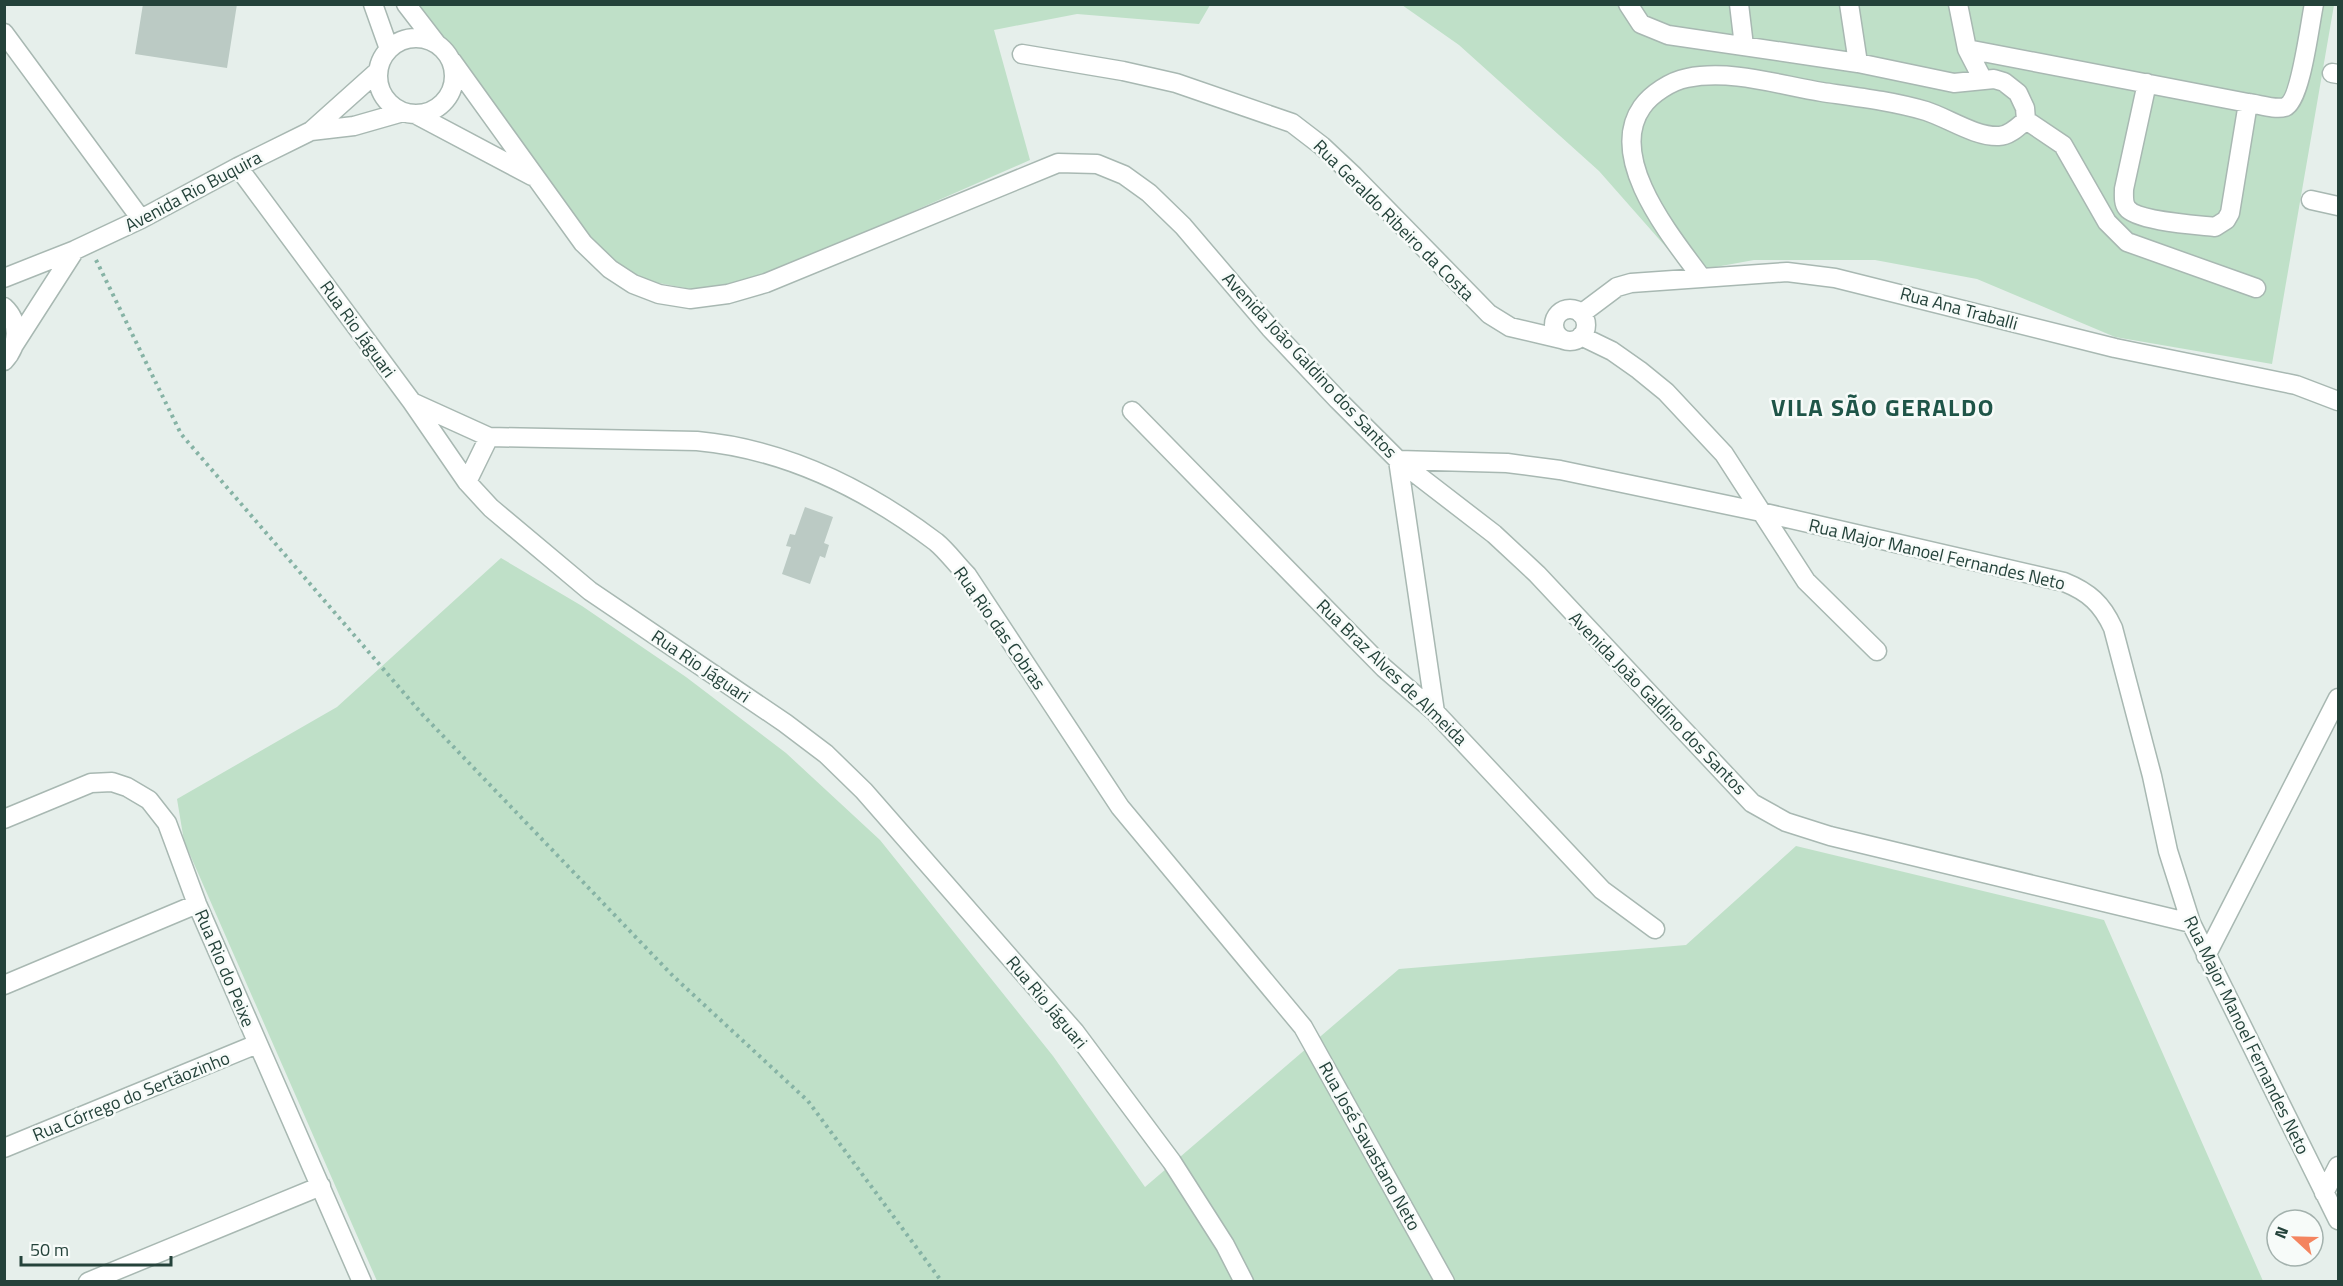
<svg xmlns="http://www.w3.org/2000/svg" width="2343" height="1286" viewBox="0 0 2343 1286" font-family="'Titillium Web',sans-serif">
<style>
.green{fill:#bfe0c8}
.building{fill:#bbcac4}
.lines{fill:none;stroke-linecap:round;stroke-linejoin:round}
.minor-casing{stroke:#a8b8b2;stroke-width:21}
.path{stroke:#86b3a5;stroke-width:4;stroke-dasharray:3 4.5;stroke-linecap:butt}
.minor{stroke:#fff;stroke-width:18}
.labels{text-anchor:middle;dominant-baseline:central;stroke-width:5;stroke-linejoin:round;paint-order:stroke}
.street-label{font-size:18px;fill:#24423a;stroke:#f7fbf9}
.district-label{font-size:24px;font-weight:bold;letter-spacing:1.5px;fill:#1f5548;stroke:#f7fbf9}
</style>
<rect width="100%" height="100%" fill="#e6efeb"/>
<!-- green -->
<path class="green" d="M416 5H1210L1199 24 1077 14 994 30 1030 160 752 282 696 290 621 276 539 175Z
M1402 5H2334L2272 364 2115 337 1977 279 1875 260H1754L1688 272 1599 171 1459 45Z
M501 558 582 606 686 677 786 753 880 840 1053 1056 1145 1187 1399 969 1686 945 1796 846 2104 920 2263 1281H377L184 841 177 799 337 707Z"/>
<!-- building -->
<path class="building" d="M143 4H237L227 68 135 54Z
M805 507 833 517 824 543 829 545 825 558 820 556 810 584 782 574 791 547 786 546 790 534 795 535Z"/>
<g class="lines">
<!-- minor casing -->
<g class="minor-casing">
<path id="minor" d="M373 4 389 49
M406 4 436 43
M1628 4 1641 24 1668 35 1858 63 1954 83 1994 79 2004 82 2018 93 2025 108 2026 120
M1739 4 1744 46
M1849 4 1858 63
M1958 4 1967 49 1983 80
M4 33 141 219
M378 76a38 38 0 1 1 76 0a38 38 0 1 1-76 0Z
M1967 49 2248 103C2258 104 2275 110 2285 107 2301 101 2310 22 2314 4
M1022 54 1123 71 1176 83 1292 123 1322 146 1354 176 1489 314 1510 327 1561 339
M452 61 583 243 610 269 633 284 659 294 690 299 728 294 766 283 1058 163 1097 164 1124 175 1149 193 1183 226 1270 328 1338 400 1398 460 1494 534 1537 574 1752 803 1786 822 1830 836 2191 923
M2332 73 2338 74
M2147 83 2124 189C2124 195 2123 203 2127 208 2136 221 2198 225 2215 227L2226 220 2230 213 2248 103
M415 114 532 176
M2026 120 2063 145 2107 222 2127 242 2256 288
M311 131 354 126 403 112
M238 167 412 402 467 482 491 508 590 591 785 723 826 754 864 791 1075 1032 1172 1162 1225 1245 1244 1282
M2311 200 2338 206
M1701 277C1671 236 1606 158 1642 107 1651 94 1671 81 1687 78 1731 69 1779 85 1822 92 1857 97 1892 101 1926 111 1948 118 1975 137 1999 136 2009 136 2018 127 2026 120
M4 278 75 250 141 219 238 167 311 131 378 71
M4 307C20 322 19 345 4 361
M1554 325a16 16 0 1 1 32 0a16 16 0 1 1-32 0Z
M1581 314 1617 287 1631 283 1787 272 1835 278 2115 348 2296 385 2338 401
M1581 336 1612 351 1639 370 1666 392 1724 454 1806 581 1877 651
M14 345 75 250
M414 403 489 437 697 441C784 449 866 489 936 542 947 551 957 565 967 575L1120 807 1303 1027 1445 1282
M1132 411 1384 668 1435 712 1602 890 1655 929
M1398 460 1507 463 1560 470 1761 512 2064 582C2089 592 2102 604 2113 628L2152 776 2168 851 2191 923 2338 1220
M1398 460 1435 712
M467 482 489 437
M4 819 91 783 112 782 127 787 149 800 167 823 197 904 362 1282
M2206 956 2338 698
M4 985 197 904
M4 1148 257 1044
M2324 1193 2338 1166
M88 1282 321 1186"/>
</g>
<!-- path -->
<path class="path" d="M96 260 181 434 422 714 673 976 808 1101 942 1282"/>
<!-- minor -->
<use href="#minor" class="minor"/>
</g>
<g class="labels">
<!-- street labels -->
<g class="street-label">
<text transform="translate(193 191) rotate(-28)">Avenida Rio Buquira</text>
<text transform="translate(1394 220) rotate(45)">Rua Geraldo Ribeiro da Costa</text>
<text transform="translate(1959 308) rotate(15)">Rua Ana Traballi</text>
<text transform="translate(358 329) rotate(54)">Rua Rio Jáguari</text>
<text transform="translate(1310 365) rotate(47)">Avenida João Galdino dos Santos</text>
<text transform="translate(1937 554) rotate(13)">Rua Major Manoel Fernandes Neto</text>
<text transform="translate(1000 628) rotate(55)">Rua Rio das Cobras</text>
<text transform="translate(701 666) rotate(34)">Rua Rio Jáguari</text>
<text transform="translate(1392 672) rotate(44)">Rua Braz Alves de Almeida</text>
<text transform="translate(1658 703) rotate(46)">Avenida João Galdino dos Santos</text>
<text transform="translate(225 968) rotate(67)">Rua Rio do Peixe</text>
<text transform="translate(1047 1002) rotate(50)">Rua Rio Jáguari</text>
<text transform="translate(2247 1035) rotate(64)">Rua Major Manoel Fernandes Neto</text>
<text transform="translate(131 1096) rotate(-22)">Rua Córrego do Sertãozinho</text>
<text transform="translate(1370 1146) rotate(61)">Rua José Savastano Neto</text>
</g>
<!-- district labels -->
<g class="district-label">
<text x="1883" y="407">VILA SÃO GERALDO</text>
</g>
</g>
<!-- border -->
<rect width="2343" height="1286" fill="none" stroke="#24423a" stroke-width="12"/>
<!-- north arrow -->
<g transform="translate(2295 1238) rotate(292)"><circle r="28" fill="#f7fbf9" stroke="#a3b1ad" stroke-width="1.5"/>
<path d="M0-4.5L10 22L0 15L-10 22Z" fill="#f4845f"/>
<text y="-9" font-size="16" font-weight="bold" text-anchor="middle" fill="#24423a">N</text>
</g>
<!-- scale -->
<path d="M21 1256v9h150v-9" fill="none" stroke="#24423a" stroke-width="3"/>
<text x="30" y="1256" font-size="18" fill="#24423a" stroke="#f7fbf9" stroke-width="4.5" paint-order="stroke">50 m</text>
</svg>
